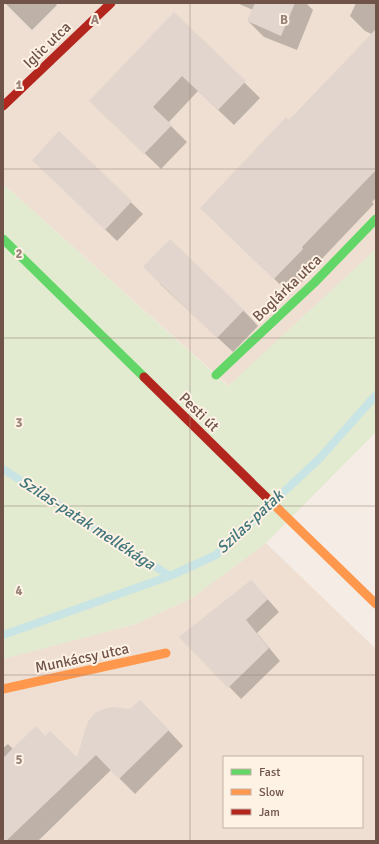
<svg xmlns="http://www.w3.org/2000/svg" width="379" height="844" viewBox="0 0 379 844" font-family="Signika,sans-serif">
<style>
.residential{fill:#eedfd2;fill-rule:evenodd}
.green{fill:#e2ead0}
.shadow{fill:#0003}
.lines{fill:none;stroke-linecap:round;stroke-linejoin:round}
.stream{stroke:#c9e4e4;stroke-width:8}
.building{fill:#e1d5ce}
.fast{stroke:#63d668;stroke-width:9}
.slow{stroke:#ff974d;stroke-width:9}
.jam{stroke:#b3261e;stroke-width:9}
.grid{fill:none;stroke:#9a847a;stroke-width:1;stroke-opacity:0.55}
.labels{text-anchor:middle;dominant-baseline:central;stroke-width:4;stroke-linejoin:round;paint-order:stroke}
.street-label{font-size:15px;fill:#705349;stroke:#fef2e5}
.water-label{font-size:16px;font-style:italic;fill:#41777c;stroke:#fef2e5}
.grid-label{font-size:13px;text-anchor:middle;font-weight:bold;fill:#9a847a;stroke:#fef2e5;stroke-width:4;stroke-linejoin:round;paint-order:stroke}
</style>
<rect width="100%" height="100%" fill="#f5ede5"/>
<!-- residential -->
<path class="residential" d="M3 3H376V249L229 386 3 184Z
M266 543 376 649V841H3V659L136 624 192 598ZM224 757H362V827H224Z"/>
<!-- green -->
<path class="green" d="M3 184 228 386 376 249V432L266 543 192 598 136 624 3 659Z"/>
<!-- shadow -->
<path class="shadow" d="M5 3H55L57 5 32 30Z
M237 3H306L313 10 297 50 264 37 248 21 253 10Z
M356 3H376V36L365 31 350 16Z
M174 13 260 98 234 125 198 91 168 123 187 142 161 169 106 116Z
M376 69V198L372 202 374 204 317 264 318 265 290 294 216 223 289 121Z
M59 132 143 214 117 241 45 171Z
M159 283 243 310 258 326 233 352Z
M263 594 279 612 257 633 280 661 241 699 181 637Z
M156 717 183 746 135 794 111 770 38 841H3V748L8 744 13 749 45 737 77 759Z"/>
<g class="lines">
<!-- stream -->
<path class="stream" d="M3 469 170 576
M3 635 170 576 216 555 319 459 376 395"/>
</g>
<!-- building -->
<path class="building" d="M255 3H295L281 36 247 21Z
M174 12 246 81 218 110 182 76 153 107 172 125 144 154 89 101Z
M376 29V170L302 247 303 249 274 279 200 208 286 117 289 120Z
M59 131 132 201 105 230 32 160Z
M170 239 244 310 217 338 143 267Z
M251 580 268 599 246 620 269 648 228 688 179 637Z
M140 700 169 730 119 779 96 755 6 841H3V758L36 726 45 736 50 731 77 757 88 721 96 712 104 709 113 707 130 709Z"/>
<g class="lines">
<!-- fast -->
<path class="fast" d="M3 239 144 377
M216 375 314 283 376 219"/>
<!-- slow -->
<path class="slow" d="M266 497 376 604
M3 689 166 653"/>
<!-- jam -->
<path class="jam" d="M3 106 111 3
M144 377 266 497"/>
</g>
<!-- grid -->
<path class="grid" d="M190 3V841M3 169H376M3 338H376M3 506H376M3 675H376"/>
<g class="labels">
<!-- street labels -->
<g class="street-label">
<text transform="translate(47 45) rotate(-44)">Iglic utca</text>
<text transform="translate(287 288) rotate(-44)">Boglárka utca</text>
<text transform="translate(199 412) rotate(44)">Pesti út</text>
<text transform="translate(82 658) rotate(-12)">Munkácsy utca</text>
</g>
<!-- water labels -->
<g class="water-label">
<text transform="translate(250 522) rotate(-43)">Szilas-patak</text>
<text transform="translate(87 523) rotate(33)">Szilas-patak mellékága</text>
</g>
</g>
<g class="grid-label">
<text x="95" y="24">A</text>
<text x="284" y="24">B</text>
<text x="19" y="89">1</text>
<text x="19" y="258">2</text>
<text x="19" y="427">3</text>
<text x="19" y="595">4</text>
<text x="19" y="764">5</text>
</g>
<!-- border -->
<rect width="379" height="844" fill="none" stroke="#705349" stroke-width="8"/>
<!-- legend -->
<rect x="223" y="756" width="140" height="72" fill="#fef2e5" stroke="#c5b2a7"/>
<rect x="231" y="769" width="20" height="6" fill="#63d668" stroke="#c5b2a7"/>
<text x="259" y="776" font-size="12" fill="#705349">Fast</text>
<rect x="231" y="789" width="20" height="6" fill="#ff974d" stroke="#c5b2a7"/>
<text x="259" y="796" font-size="12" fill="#705349">Slow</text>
<rect x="231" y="809" width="20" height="6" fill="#b3261e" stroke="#c5b2a7"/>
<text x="259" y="816" font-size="12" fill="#705349">Jam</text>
</svg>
